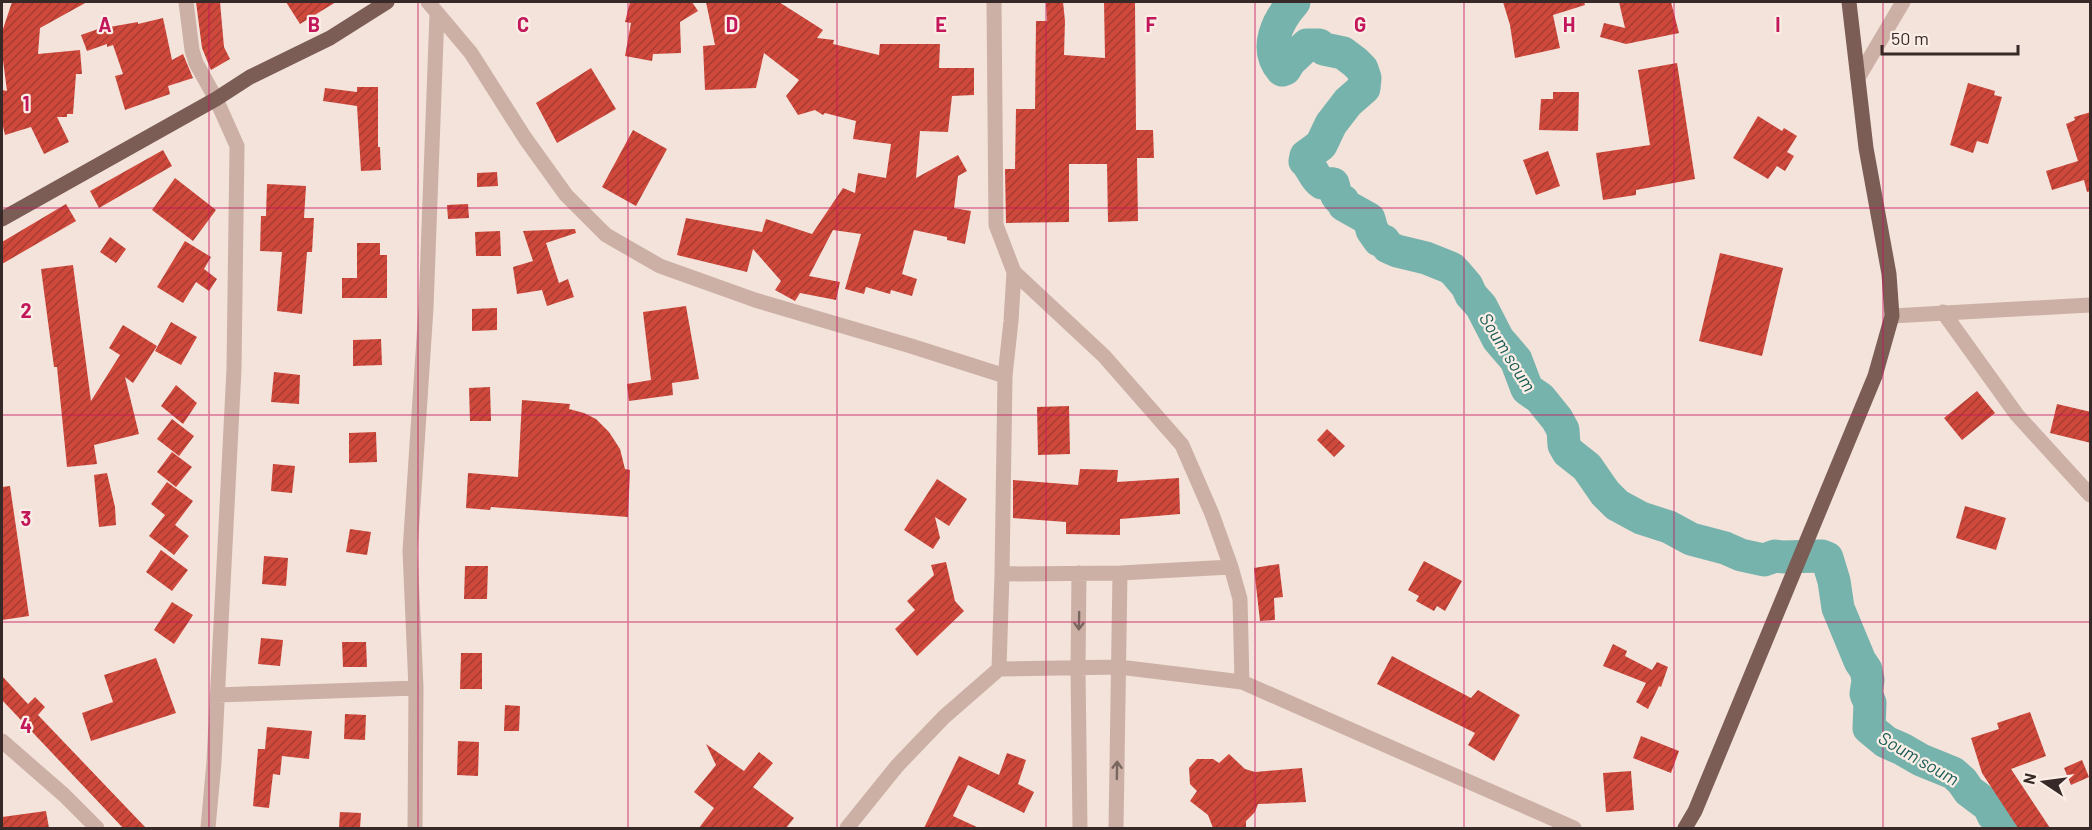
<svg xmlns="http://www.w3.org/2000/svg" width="2092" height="830" viewBox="0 0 2092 830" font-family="Barlow,sans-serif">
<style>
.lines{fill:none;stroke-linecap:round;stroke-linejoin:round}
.river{stroke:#76b3ac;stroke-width:33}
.building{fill:url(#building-hatch)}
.minor{stroke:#ccb0a5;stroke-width:15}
.tertiary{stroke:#ccb0a5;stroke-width:15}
.primary{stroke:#7b5d56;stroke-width:15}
.oneway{stroke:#7a6660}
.grid{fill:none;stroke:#c2185b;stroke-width:1.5;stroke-opacity:0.55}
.labels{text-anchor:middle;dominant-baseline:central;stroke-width:4.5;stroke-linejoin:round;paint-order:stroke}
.water-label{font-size:18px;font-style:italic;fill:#195c56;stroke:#fbeee6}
.grid-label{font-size:20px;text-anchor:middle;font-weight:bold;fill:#c2185b;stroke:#fbeee6;stroke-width:4.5;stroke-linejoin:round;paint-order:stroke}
</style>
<defs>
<pattern id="building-hatch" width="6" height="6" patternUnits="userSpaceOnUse" patternTransform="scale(1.5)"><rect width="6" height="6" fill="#cf483c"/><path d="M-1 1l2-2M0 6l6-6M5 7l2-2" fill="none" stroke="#a93c32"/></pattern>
</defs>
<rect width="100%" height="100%" fill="#f3e3da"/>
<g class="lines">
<!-- river -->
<path class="river" d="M1294 2C1278 20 1263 48 1282 70L1285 69 1290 61 1307 45H1319L1324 49 1343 53 1355 62 1362 69 1365 78 1364 88 1348 102 1331 124 1321 145 1306 156 1305 161C1312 167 1314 178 1322 183 1326 184 1330 183 1333 184 1335 191 1336 198 1343 201L1344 205 1369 219 1372 230 1379 240 1384 241 1388 247 1397 251 1426 258 1451 268 1456 273 1467 286 1471 295 1481 306 1498 339 1516 360 1527 389 1540 398 1557 419 1563 430 1564 445 1568 452 1587 467 1605 493 1617 505 1641 518 1669 527 1691 539 1725 548 1741 555 1764 560 1775 556 1783 557 1822 556 1827 558 1834 581 1838 608 1860 661 1866 670 1868 680 1866 694 1870 703 1869 728 1886 742 1902 749 1921 760 1953 773 1962 781 1969 791 1989 806 1993 815 2002 823 2005 828"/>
</g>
<!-- building -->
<path class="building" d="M12 2H87L40 28 38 54 80 50 82 74H76L73 114H67V117H57L69 142 44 154 31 127 5 135 2 122V90L7 91 2 53V32Z
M196 2H220L224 47 230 59 211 70 202 48Z
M286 2H336L300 24Z
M630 2H692L698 11 680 22 681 53 653 54 652 61 625 56 631 23 625 22Z
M706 2H779L823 30 817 38 834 40 833 44 879 55 880 44H940L939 68H974V95L952 96 948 132 920 131 916 178 958 155 967 171 958 176 954 208 971 211 965 244 947 240V237L914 230 902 274 917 279 912 296 891 290 890 294 866 287 864 294 845 289 861 234 833 230 809 276 840 282 836 300 800 293 795 301 775 290 781 281 753 249 747 272 677 255 686 218 762 232 766 219 812 234 843 188 855 193 858 173 886 178 891 144 853 139 856 121 825 113 823 115 815 110 798 115 786 96 799 80 764 53 756 88 705 90 703 46 715 45Z
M1046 2H1063L1065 21 1064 55 1105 58 1104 2H1135L1136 130H1153L1154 158H1137L1138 221 1108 222 1107 164H1069V222L1006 223 1005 169H1015L1016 109H1035L1036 21H1047Z
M1503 2H1584L1585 5 1553 15 1560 48 1515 58 1510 25Z
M1619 2H1671L1679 33 1626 44 1600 37 1604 23 1625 28Z
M163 18 172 60 183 54 193 78 168 86 170 94 125 110 115 76 123 74 113 45 107 47V44L87 51 81 35 98 29 138 22V24Z
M1677 63 1695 179 1636 190V195L1603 200 1596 153 1650 145 1638 70Z
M591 68 616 109 557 143 536 103Z
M1968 83 1995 91 1994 95 2002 97 1988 144 1977 141 1973 153 1950 145Z
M357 87H378V147H380L381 170 361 171 357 106 323 101 325 88 357 92Z
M1553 92H1579L1578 131 1539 130 1541 99H1553Z
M2091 112V191L2087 192 2084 180 2052 190 2046 171 2078 161 2066 124 2075 120 2074 117Z
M1758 116 1782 131 1784 128 1797 136 1787 152 1794 156 1785 171 1777 166 1768 179 1733 158Z
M633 130 667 149 636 206 602 187Z
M163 150 172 166 99 208 90 191Z
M1548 151 1560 186 1536 195 1523 160Z
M497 172 498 186 477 187V173Z
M175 178 216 210 193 241 152 210Z
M267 184 306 186 304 218H314L312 252H307L302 314 277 311 282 252 260 251 261 216H266Z
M66 204 76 221 2 264V242Z
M468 204 469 218 448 219 447 205Z
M575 229 576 233 546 243 559 283 568 279 574 297 547 306 542 290 517 294 513 267 533 261 523 231Z
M500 231 501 256H476L475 232Z
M110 237 126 249 116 263 100 252Z
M185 241 211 257 204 269 217 279 209 291 196 282 183 303 157 287Z
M357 243H380V255H387V298H342V278H357Z
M1720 253 1783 268 1762 356 1699 341Z
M73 265 91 401 120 355 109 348 123 325 157 346 133 383 125 377 139 434 94 445 97 464 67 467 57 367H54L41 269Z
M686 306 699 379 672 383 673 395 629 401 627 384 651 380 643 312Z
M497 308V330L472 331V309Z
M171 322 197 337 181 365 155 351Z
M381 339 382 365 353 366V340Z
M274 372 300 375 299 404 271 402Z
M176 385 197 403 183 424 161 406Z
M490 387 491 421H470L469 388Z
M1977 391 1995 413 1962 440 1944 418Z
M522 400 570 404 569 409 584 413 596 419 609 432 620 449 625 469 630 470 628 517 491 507 490 510 466 508 468 473 518 477Z
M2057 404 2091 412V443L2050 433Z
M1069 406 1070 454 1038 455 1037 407Z
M172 419 194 436 179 456 157 439Z
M1327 429 1345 446 1334 457 1317 440Z
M376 432 377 462 349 463V433Z
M172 452 192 467 176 487 157 472Z
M273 464 295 466 292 493 271 491Z
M1080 469 1118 470 1117 482 1179 478 1180 514 1120 519V535L1066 534V522L1013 518V480L1078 485Z
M107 473 115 507 116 525 99 527 94 475Z
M937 479 967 499 949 526 935 517 940 538 933 549 904 530Z
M167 482 193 501 175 525 189 536 174 555 149 536 165 515 151 504Z
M10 486 29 616 2 620V487Z
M1965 506 2006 518 1996 550 1956 538Z
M350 529 371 532 367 555 346 552Z
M161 550 188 570 172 591 146 572Z
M264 556 288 558 286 586 262 584Z
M1424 561 1462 581 1445 611 1437 606 1434 611 1416 601 1419 596 1408 590Z
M946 562 955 601 964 611 917 656 895 629 915 610 907 601 934 575 931 565Z
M1279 564 1283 597 1274 598 1275 620 1260 621 1254 568Z
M465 566H488L487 599H464Z
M172 602 193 615 174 644 154 630Z
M261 638 283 640 280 666 258 664Z
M342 642H366L367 667H343Z
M1613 644 1627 651 1625 656 1652 670 1657 662 1668 667 1661 687 1659 686 1648 709 1636 702 1646 683 1603 666Z
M461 653H482V689H460Z
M1392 656 1471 698 1478 690 1520 715 1494 761 1468 745 1475 733 1377 684Z
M156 658 176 713 91 741 82 713 113 702 104 675Z
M2 676 28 704 35 697 45 707 38 715 146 828H123L2 700Z
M505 705 520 706 519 731H504Z
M2030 712 2046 756 2011 769 2050 828H2018L1982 773 1971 738 1999 729 1997 723Z
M345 714 366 715 365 740 344 739Z
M267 727 312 731 309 759 282 756 280 775 273 774 269 808 253 806 258 749H265Z
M1641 736 1679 751 1671 773 1633 758Z
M458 741 479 742 478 776 457 775Z
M706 744 744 771 759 752 773 763 753 787 794 818 786 828H699L714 808 694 792 716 765Z
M1007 753 1026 760 1018 784 1034 792 1024 813 968 785 953 816 979 828H924L959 756 999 775Z
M1229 754 1245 769 1255 772 1302 768 1306 802 1258 804 1255 812 1246 821V828H1213L1208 815 1190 801 1197 791 1190 784 1189 768 1197 759H1213L1219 763Z
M2082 760 2089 777 2071 785 2064 768Z
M1631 771 1634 810 1606 812 1603 773Z
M46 811 49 828H2V817Z
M340 812 361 813 360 828H339Z"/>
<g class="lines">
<!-- minor -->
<path class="minor" d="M186 2 192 50 196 63 216 99 237 146 234 369 214 762 208 828
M428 2 471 53 525 138 566 195 606 235 660 266 755 300 911 346 1005 376 1002 574
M994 2 996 225 1014 272 1011 321 1005 376
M1858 78 1903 2
M1014 272 1104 356 1182 445 1212 514 1231 567
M1943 312 2017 415 2090 495
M1079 573 1078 668 1080 828
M999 669 1002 574 1120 573 1231 567 1240 599 1242 682
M217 695 416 688
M2 741 64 795 97 828
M415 828 416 688 410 551 426 308 437 13
M847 828 897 766 944 717 999 669 1119 667 1242 682 1574 828
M1116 828 1120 573"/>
<!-- tertiary -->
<path class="tertiary" d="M1892 316 2090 305"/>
<!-- primary -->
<path class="primary" d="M2 219 216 99 250 77 330 38 387 2
M1685 828 1695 811 1875 376 1892 316 1889 274 1866 148 1849 2"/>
</g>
<!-- one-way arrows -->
<defs><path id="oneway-shaft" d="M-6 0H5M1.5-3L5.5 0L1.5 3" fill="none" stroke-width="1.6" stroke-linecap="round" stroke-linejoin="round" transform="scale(1.5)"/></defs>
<g class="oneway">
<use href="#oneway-shaft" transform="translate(1079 621) rotate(91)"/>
<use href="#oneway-shaft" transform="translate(1117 770) rotate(-89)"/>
</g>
<!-- grid -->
<path class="grid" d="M209 2V828M418 2V828M628 2V828M837 2V828M1046 2V828M1255 2V828M1464 2V828M1674 2V828M1883 2V828M2 208H2090M2 415H2090M2 622H2090"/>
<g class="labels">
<!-- water labels -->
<g class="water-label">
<text transform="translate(1508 352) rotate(58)">Soum soum</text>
<text transform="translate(1919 758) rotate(30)">Soum soum</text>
</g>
</g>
<g class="grid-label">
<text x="105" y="32">A</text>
<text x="314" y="32">B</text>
<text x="523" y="32">C</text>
<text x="732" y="32">D</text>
<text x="941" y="32">E</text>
<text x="1151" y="32">F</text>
<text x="1360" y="32">G</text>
<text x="1569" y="32">H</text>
<text x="1778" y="32">I</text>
<text x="26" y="111">1</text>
<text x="26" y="318">2</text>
<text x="26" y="526">3</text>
<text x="26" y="733">4</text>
</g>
<!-- border -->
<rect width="2092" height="830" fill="none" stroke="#372927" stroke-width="6"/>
<!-- north arrow -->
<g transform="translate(2044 782) rotate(283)" stroke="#fbeee6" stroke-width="4.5" paint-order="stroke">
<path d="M0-4.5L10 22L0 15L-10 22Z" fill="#372927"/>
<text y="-9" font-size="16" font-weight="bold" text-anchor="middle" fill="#372927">N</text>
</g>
<!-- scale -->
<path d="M1882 45v9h136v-9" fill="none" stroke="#372927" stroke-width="3"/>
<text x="1891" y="45" font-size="18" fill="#372927" stroke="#fbeee6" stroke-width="4.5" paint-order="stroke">50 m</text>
</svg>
